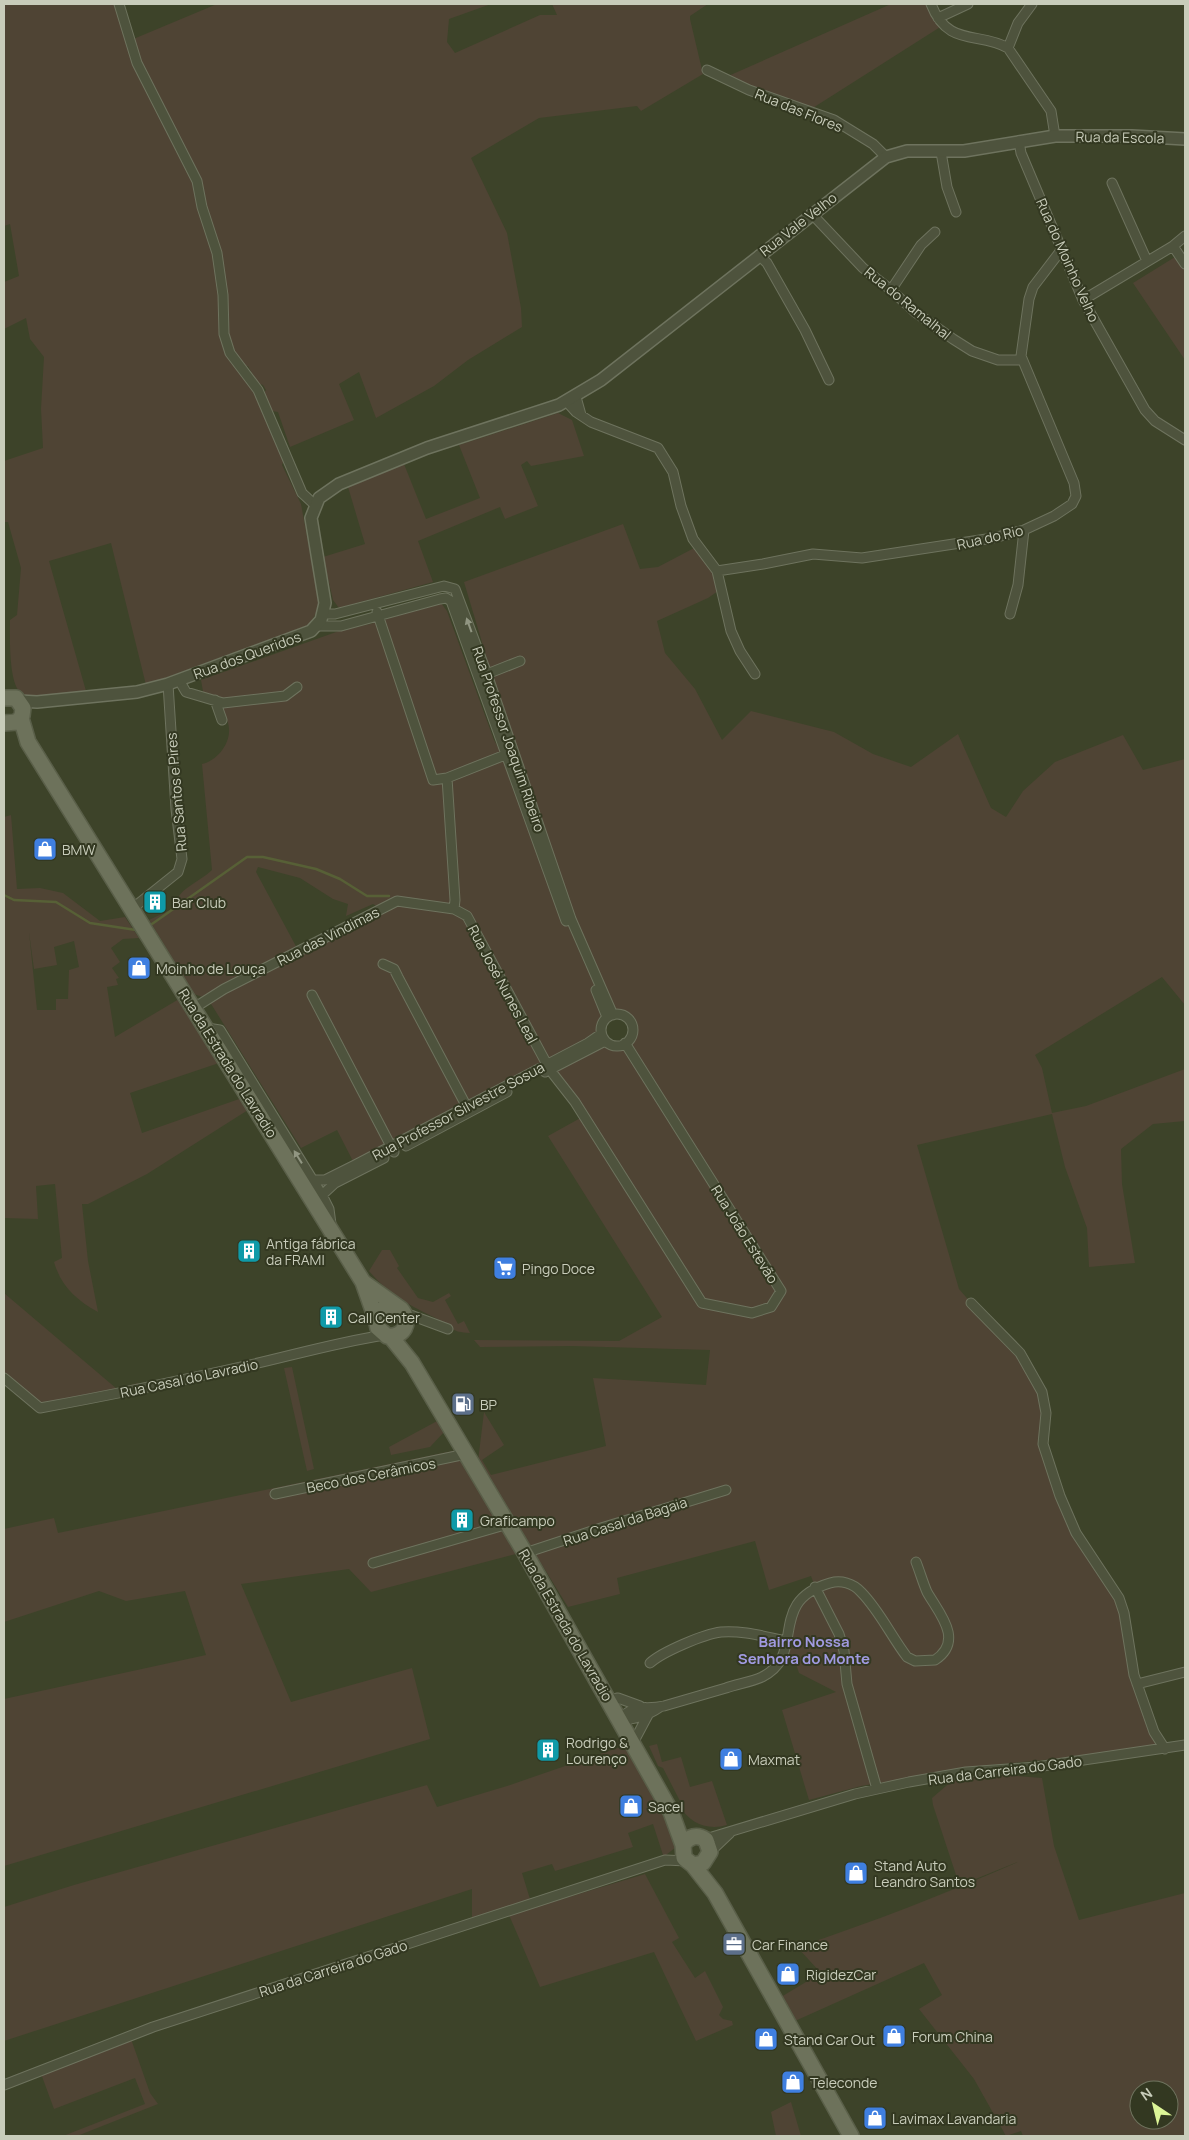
<svg xmlns="http://www.w3.org/2000/svg" width="1189" height="2140" viewBox="0 0 1189 2140" font-family="Manrope,sans-serif">
<style>
.green{fill:#4f4434;fill-rule:evenodd}
.lines{fill:none;stroke-linecap:round;stroke-linejoin:round}
.stream{stroke:#576036;stroke-width:2.5}
.minor-casing{stroke:#6e735e;stroke-width:11}
.tertiary-casing{stroke:#6e735e;stroke-width:14}
.primary-casing{stroke:#5a5f49;stroke-width:18}
.minor{stroke:#4e533d;stroke-width:9}
.tertiary{stroke:#4e533d;stroke-width:11}
.primary{stroke:#6d725b;stroke-width:15}
.oneway{fill:#919682}
.labels{text-anchor:middle;dominant-baseline:central;stroke-width:4;stroke-linejoin:round;paint-order:stroke}
.street-label{font-size:14px;fill:#c8ccba;stroke:#333821}
.poi-label{font-size:14px;fill:#c8ccba;stroke:#333821;text-anchor:start}
.neighbourhood-label{font-size:15px;font-weight:bold;fill:#a09ae0;stroke:#333821}
</style>
<rect width="100%" height="100%" fill="#3d4329"/>
<!-- green -->
<path class="green" d="M4 4H119L131 40 217 4H491L449 19 447 42 455 53 540 15H557L552 4H708L690 16V19L703 74 641 111 637 106 539 118 471 158 507 233 521 308 522 327 468 360 434 386 376 418 359 372 339 384 354 420 290 447 278 412 272 411 263 394 266 390 263 385 257 383 248 366 243 369 258 390 285 457 282 465 301 504 319 601 318 610 309 625 146 685 111 543 49 561 86 691C69 694 38 705 22 694 8 685 10 636 10 620L17 615 21 568 8 522H4V461L43 448 41 409 44 357 30 339 26 318 4 329V282L19 276 10 224 4 226Z
M891 4H931L945 24 808 111 726 77Z
M1175 257 1185 268V360L1133 283Z
M558 413 572 420 584 456 531 466 527 461 521 465 538 506 505 519 500 507 418 541 433 582 339 608 333 600 323 557 365 544 348 487 404 464 426 519 480 498 459 445Z
M623 524 640 569 658 567 698 546 721 589 708 598 657 621 665 653 695 689 722 740 751 711 834 732 873 754 911 767 958 734 991 808 1006 817 1023 791 1055 762 1123 735 1143 770 1185 759V1005L1162 977 1035 1055 1042 1068 1052 1113 1086 1106 1185 1069V1121L1153 1124 1121 1149 1122 1184 1135 1263 1089 1267 1087 1228 1065 1167 1052 1114 917 1145 959 1289 1033 1374 1046 1413 1043 1444 1076 1533 1119 1598 1131 1659 1165 1749 990 1765 861 1786 809 1800 782 1710 836 1692 799 1673 794 1658 787 1653 793 1610 815 1587 811 1576 769 1590 755 1541 617 1578 620 1594 568 1607 478 1461 484 1412 504 1445 482 1460 491 1475 606 1446 593 1378 706 1385 710 1350 572 1346 480 1347 474 1340 619 1341 662 1317 548 1136 584 1116 550 1070 605 1041 615 1046 625 1043 632 1032 630 1023 620 1015C608 1015 600 1022 601 1034L355 1165 337 1130 301 1148 208 999 194 994 149 920 174 908C177 888 199 883 212 870L202 764C216 761 230 745 229 729 229 720 222 713 223 703L204 697 201 680 339 631 370 624 441 603 447 611 494 740 508 765 565 918 586 967 591 965 522 776 464 582ZM258 867 300 878 333 899 348 904 346 916 373 904 380 908 298 950 256 872Z
M11 815 17 889 40 888 63 893 100 921 125 917 139 938 123 939 111 948 120 962 112 968 119 978 116 979 118 985 107 987 115 1037 179 999 219 1063 130 1093 142 1133 242 1098 248 1110 147 1174 88 1204H82L88 1261 98 1312C76 1300 61 1286 54 1262L62 1258 55 1184 36 1186 38 1219 4 1218V817ZM29 932 34 969 57 965 54 947 74 941 79 967 69 970 68 999H56V1010H37Z
M382 1250H390L399 1266 397 1268 418 1298 433 1302 449 1293 451 1296 445 1300 458 1324 464 1321 470 1333C450 1332 455 1328 439 1320 409 1304 393 1299 369 1271Z
M4 1293 117 1389 138 1383 135 1390 40 1408 4 1378Z
M292 1367 314 1469 307 1471 284 1368Z
M439 1420 445 1431 430 1447 391 1455 389 1447Z
M457 1450 516 1554 371 1592 349 1569 241 1584 291 1702 412 1668 430 1739 4 1866V1699L206 1655 185 1591 126 1601 99 1591 4 1622V1529L54 1518 58 1533Z
M629 1744 659 1798 676 1847 666 1855H663L653 1824 628 1833 633 1847 555 1871 552 1864 522 1873 530 1899 472 1920V1889L4 2041V1907L74 1885 427 1785 437 1807 507 1786Z
M657 1744 662 1762 681 1757 690 1787 712 1781 727 1825C707 1831 689 1823 679 1805L680 1801 663 1768 658 1766 649 1746Z
M991 1774 1042 1778 1054 1846 1079 1920 1185 1893V2136H1023L1021 2131 1006 2136 974 2079 919 2009 942 1995 924 1963 795 2021 781 1997 821 1973 797 1947C873 1922 947 1893 1020 1861L968 1882 965 1877 957 1878 933 1805 932 1798 953 1780ZM1139 2090H1169V2120H1139Z
M645 1874 679 1938 672 1942 695 1978 705 1971 723 2007 719 2015 723 2019 732 2021 733 2025 696 2041 654 1952 540 1987 509 1915Z
M130 2036 150 2093 158 2104 77 2136H63L145 2104 135 2078 54 2109 40 2071Z
M791 2102 801 2136H776L771 2112Z"/>
<g class="lines">
<!-- stream -->
<path class="stream" d="M4 895 14 900 56 902 90 923 136 930
M152 924 247 857H263L316 869 340 879 367 896H389"/>
<!-- minor casing -->
<g class="minor-casing">
<path id="minor" d="M119 4 137 63 197 181 202 207 217 253 223 295 224 334 230 353 258 390 302 493 315 505
M931 4C948 48 979 31 1008 48L1051 111 1055 136
M938 18 968 4
M1008 48 1018 23 1032 4
M707 70 749 90 834 120 873 144 886 157
M1019 141 1021 153 1083 300 1145 410 1155 421 1185 440
M941 152 947 187 956 212
M1112 183 1147 261
M811 213 863 268 891 290 915 312 953 339 972 351 998 360H1022
M1173 246 1185 264
M759 255 767 263 805 330 829 380
M891 290 921 245 935 232
M1083 300 1173 246 1185 236
M576 397 581 415
M567 402 576 412 591 422 658 448 673 472 681 506 693 539 717 571 731 631 740 651 755 674
M717 571 763 564 813 554 862 558 993 538 1024 530 1054 516 1072 504 1076 496 1074 483 1021 356 1029 299 1033 287 1062 249
M377 612 433 780 447 778 505 755
M324 614H335L444 586 455 589 487 674 571 919 613 1015
M1010 614 1018 585 1024 530
M316 626H341L440 599 446 598 451 601 566 921
M487 674 520 661
M179 680 186 692 223 703 285 696 297 687
M215 700 222 720
M447 778 455 900 454 909
M133 908 178 872 182 859 176 809 168 684
M383 964 394 969 398 977 469 1111
M596 990 607 1017
M312 995 394 1152
M194 1008 224 989 397 901 454 909 467 916 550 1070 575 1102 702 1303 752 1313 771 1307 781 1291 625 1043
M601 1030a16 16 0 1 1 32 0a16 16 0 1 1-32 0Z
M207 1028 220 1030 322 1195 329 1209 331 1224
M545 1072 605 1041
M406 1146 507 1092
M312 1180H325L355 1165 588 1043 601 1034
M322 1195 335 1183 384 1158
M971 1303 1020 1353 1042 1392 1046 1413 1043 1444 1060 1496 1076 1533 1119 1598 1124 1613 1134 1675 1154 1732 1165 1749
M405 1313 448 1329
M4 1378 40 1408C112 1395 183 1380 254 1364 297 1354 340 1342 384 1335
M275 1494 466 1454
M525 1553 601 1528 726 1490
M373 1563 508 1524
M815 1587 839 1634 844 1651 847 1684 877 1789
M650 1663C662 1652 704 1634 721 1632 742 1630 766 1637 787 1641
M1137 1684 1185 1672
M608 1700 618 1698 640 1706
M618 1720C639 1701 642 1711 664 1706 684 1700 705 1694 726 1688 737 1684 751 1682 762 1677 808 1654 765 1602 830 1583 841 1580 853 1583 861 1592 879 1610 891 1636 907 1657L915 1661 935 1660C965 1640 938 1612 927 1592 923 1583 920 1572 916 1562
M618 1720C635 1720 647 1716 660 1707
M632 1745 648 1715
M702 1838 712 1837 855 1794 909 1782 966 1772 1036 1767 1185 1745
M710 1852 730 1833
M4 2085 153 2027 665 1860 687 1861"/>
</g>
<!-- tertiary casing -->
<g class="tertiary-casing">
<path id="tertiary" d="M19 701 37 702 137 692 168 684 311 631 321 620 325 603 311 518 319 498 339 484 427 448 559 405 601 380 886 157 907 151H964L1055 136H1132L1185 139"/>
</g>
<!-- primary casing -->
<g class="primary-casing">
<path id="primary" d="M4 698H16L23 708 22 716 17 722 4 723
M21 718 28 742 363 1282 376 1319
M363 1282 401 1309C412 1322 404 1338 387 1336L378 1328 376 1319 384 1308 397 1307
M391 1337 412 1363 525 1553 671 1812 683 1845
M693 1865 703 1863 710 1852 706 1840C697 1834 689 1836 683 1845L684 1858 693 1865 715 1893 851 2136"/>
</g>
<!-- minor -->
<use href="#minor" class="minor"/>
<!-- tertiary -->
<use href="#tertiary" class="tertiary"/>
<!-- primary -->
<use href="#primary" class="primary"/>
</g>
<!-- one-way arrows -->
<defs><path id="oneway-solid" d="M-6-.8H1V-3.2L6.5 0L1 3.2V.8H-6Z" transform="scale(1.25)"/></defs>
<g class="oneway">
<use href="#oneway-solid" transform="translate(469 625) rotate(-110)"/>
<use href="#oneway-solid" transform="translate(298 1157) rotate(-122)"/>
</g>
<!-- icons -->
<defs>
<g id="shop-square" transform="scale(1.25)"><rect x="-9" y="-9" width="18" height="18" rx="4" fill="#3f7fe0" stroke="#333821"/><path d="M-5-2.5h2.3a2.7 3.5 0 0 1 5.4 0H5L5.5 6h-11ZM-1.5-2.5h3a1.5 2.3 0 0 0-3 0Z" fill="#fff"/></g>
<g id="building-square" transform="scale(1.25)"><rect x="-9" y="-9" width="18" height="18" rx="4" fill="#0f9aa8" stroke="#333821"/><path d="M-4-6H4V6H1V3H-1V6H-4ZM-2.5-4.3h1.7v1.8h-1.7ZM.8-4.3h1.7v1.8H.8ZM-2.5-1h1.7V.8h-1.7ZM.8-1h1.7V.8H.8Z" fill="#fff"/></g>
<g id="supermarket-square" transform="scale(1.25)"><rect x="-9" y="-9" width="18" height="18" rx="4" fill="#3f7fe0" stroke="#333821"/><path d="M-6-5.5h2.5l.6 2H6L4.5 2H-2.5L-4.4-4H-6ZM-1.5 3.2a1.3 1.3 0 1 0 .1 0ZM3 3.2a1.3 1.3 0 1 0 .1 0Z" fill="#fff"/></g>
<g id="fuel-square" transform="scale(1.25)"><rect x="-9" y="-9" width="18" height="18" rx="4" fill="#5c6f8a" stroke="#333821"/><path d="M-5.5-6h7V0h2V4h1.3V-2.5L3-4.5l.8-.8L6-3V5H2.5V1h-1V6h-7ZM-4.2-4.7v3.2H.2V-4.7Z" fill="#fff"/></g>
<g id="office-square" transform="scale(1.25)"><rect x="-9" y="-9" width="18" height="18" rx="4" fill="#5c6f8a" stroke="#333821"/><path d="M-6-3h4V-5.5h4V-3h4V5H-6ZM-1-4.5V-3h2v-1.5ZM-6 0V1H6V0Z" fill="#fff"/></g>
</defs>
<g fill-rule="evenodd">
<use href="#shop-square" x="45" y="849"/>
<use href="#building-square" x="155" y="902"/>
<use href="#shop-square" x="139" y="968"/>
<use href="#building-square" x="249" y="1251"/>
<use href="#supermarket-square" x="505" y="1268"/>
<use href="#building-square" x="331" y="1317"/>
<use href="#fuel-square" x="463" y="1404"/>
<use href="#building-square" x="462" y="1520"/>
<use href="#building-square" x="548" y="1750"/>
<use href="#shop-square" x="731" y="1759"/>
<use href="#shop-square" x="631" y="1806"/>
<use href="#shop-square" x="856" y="1873"/>
<use href="#office-square" x="734" y="1944"/>
<use href="#shop-square" x="788" y="1974"/>
<use href="#shop-square" x="894" y="2036"/>
<use href="#shop-square" x="766" y="2039"/>
<use href="#shop-square" x="793" y="2082"/>
<use href="#shop-square" x="875" y="2118"/>
</g>
<g class="labels">
<!-- street labels -->
<g class="street-label">
<text transform="translate(799 110) rotate(22)">Rua das Flores</text>
<text transform="translate(1120 137) rotate(1)">Rua da Escola</text>
<text transform="translate(798 224) rotate(-38)">Rua Vale Velho</text>
<text transform="translate(1068 260) rotate(66)">Rua do Moinho Velho</text>
<text transform="translate(908 303) rotate(39)">Rua do Ramalhal</text>
<text transform="translate(990 537) rotate(-13)">Rua do Rio</text>
<text transform="translate(247 655) rotate(-20)">Rua dos Queridos</text>
<text transform="translate(509 739) rotate(71)">Rua Professor Joaquim Ribeiro</text>
<text transform="translate(176 792) rotate(-95)">Rua Santos e Pires</text>
<text transform="translate(328 936) rotate(-27)">Rua das Vindimas</text>
<text transform="translate(503 984) rotate(62)">Rua José Nunes Leal</text>
<text transform="translate(228 1063) rotate(58)">Rua da Estrada do Lavradio</text>
<text transform="translate(458 1111) rotate(-28)">Rua Professor Silvestre Sosua</text>
<text transform="translate(745 1234) rotate(58)">Rua João Estevão</text>
<text transform="translate(189 1378) rotate(-12)">Rua Casal do Lavradio</text>
<text transform="translate(371 1475) rotate(-11)">Beco dos Cerâmicos</text>
<text transform="translate(625 1521) rotate(-18)">Rua Casal da Bagaia</text>
<text transform="translate(566 1625) rotate(60)">Rua da Estrada do Lavradio</text>
<text transform="translate(1005 1770) rotate(-7)">Rua da Carreira do Gado</text>
<text transform="translate(333 1968) rotate(-18)">Rua da Carreira do Gado</text>
</g>
<!-- poi labels -->
<g class="poi-label">
<text x="62" y="849">BMW</text>
<text x="172" y="902">Bar Club</text>
<text x="156" y="968">Moinho de Louça</text>
<text x="266" y="1243">Antiga fábrica<tspan x="266" dy="16">da FRAMI</tspan></text>
<text x="522" y="1268">Pingo Doce</text>
<text x="348" y="1317">Call Center</text>
<text x="480" y="1404">BP</text>
<text x="480" y="1520">Graficampo</text>
<text x="566" y="1742">Rodrigo &amp;<tspan x="566" dy="16">Lourenço</tspan></text>
<text x="748" y="1759">Maxmat</text>
<text x="648" y="1806">Sacel</text>
<text x="874" y="1865">Stand Auto<tspan x="874" dy="16">Leandro Santos</tspan></text>
<text x="752" y="1944">Car Finance</text>
<text x="806" y="1974">RigidezCar</text>
<text x="912" y="2036">Forum China</text>
<text x="784" y="2039">Stand Car Out</text>
<text x="810" y="2082">Teleconde</text>
<text x="892" y="2118">Lavimax Lavandaria</text>
</g>
<!-- neighbourhood labels -->
<g class="neighbourhood-label">
<text x="804" y="1641">Bairro Nossa<tspan x="804" dy="17">Senhora do Monte</tspan></text>
</g>
</g>
<!-- border -->
<rect width="1189" height="2140" fill="none" stroke="#c8ccba" stroke-width="10"/>
<!-- north arrow -->
<g transform="translate(1154 2105) rotate(325)"><circle r="24" fill="#333821" stroke="#6f735e"/>
<path d="M0-4L9 19L0 12L-9 19Z" fill="#dcf597"/>
<text y="-8" font-size="14" font-weight="bold" text-anchor="middle" fill="#c8ccba">N</text>
</g>
</svg>
